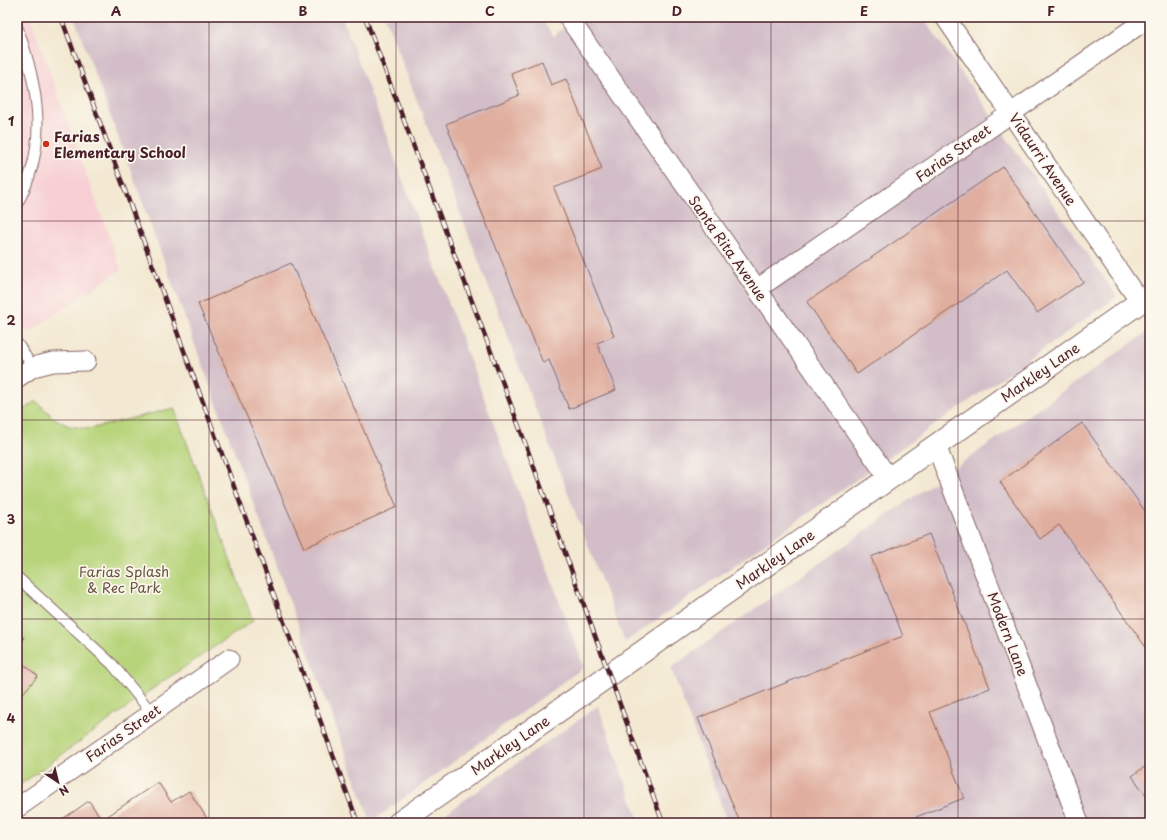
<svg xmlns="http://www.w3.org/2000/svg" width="1167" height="840" viewBox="0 0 1167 840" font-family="'Playpen Sans',sans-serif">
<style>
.built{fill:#f7cfd4}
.industrial{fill:#d2bdc8}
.green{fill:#b7d47a;stroke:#807a52}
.building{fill:#e0ae9f}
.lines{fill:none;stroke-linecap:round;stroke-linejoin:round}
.lane-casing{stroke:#856565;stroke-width:12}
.street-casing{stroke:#856565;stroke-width:21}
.secondary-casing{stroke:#856565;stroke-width:24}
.lane{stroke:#fff;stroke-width:10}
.street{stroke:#fff;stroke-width:19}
.secondary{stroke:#fff;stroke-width:22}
.rail-casing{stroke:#4a1f2b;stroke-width:4.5}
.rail{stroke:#fbf7ec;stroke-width:3;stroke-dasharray:9;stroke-linecap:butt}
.grid{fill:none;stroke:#4a1f2b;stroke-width:1;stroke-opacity:0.55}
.poi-dot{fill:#c8321e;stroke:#fbf7ec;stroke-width:1.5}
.labels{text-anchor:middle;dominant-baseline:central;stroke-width:3.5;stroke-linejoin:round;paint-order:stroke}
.poi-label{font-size:14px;font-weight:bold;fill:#4a1f2b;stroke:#fbf7ec;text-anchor:start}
.street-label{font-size:14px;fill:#4a1f2b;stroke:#fbf7ec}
.park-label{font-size:14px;fill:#6b5543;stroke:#fbf7ec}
.neatline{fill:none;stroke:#4a1f2b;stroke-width:1.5}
.grid-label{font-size:13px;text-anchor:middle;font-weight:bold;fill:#4a1f2b}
</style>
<rect width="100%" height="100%" fill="#fbf7ec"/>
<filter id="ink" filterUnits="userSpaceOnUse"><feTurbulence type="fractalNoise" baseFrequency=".025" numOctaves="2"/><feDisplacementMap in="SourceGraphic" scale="8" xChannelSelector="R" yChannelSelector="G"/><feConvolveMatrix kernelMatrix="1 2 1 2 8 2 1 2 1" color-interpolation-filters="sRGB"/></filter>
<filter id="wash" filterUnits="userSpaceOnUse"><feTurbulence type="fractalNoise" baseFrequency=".012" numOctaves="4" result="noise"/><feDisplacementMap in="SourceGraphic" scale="16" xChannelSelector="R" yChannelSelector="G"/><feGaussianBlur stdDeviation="0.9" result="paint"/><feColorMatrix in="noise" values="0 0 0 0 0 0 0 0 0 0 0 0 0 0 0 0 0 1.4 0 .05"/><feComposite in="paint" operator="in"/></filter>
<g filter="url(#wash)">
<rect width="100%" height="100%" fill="#f3e8d1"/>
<!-- built -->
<path class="built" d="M17 17H30L121 270 29 332 26 329 17 335Z"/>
<!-- industrial -->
<path class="industrial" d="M74 17H342L584 667 371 822Z
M385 17H540L553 36 580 17H923L1117 297 625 642Z
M1150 330V823H728L671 668Z
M598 706 640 823H432Z"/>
<!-- green -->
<path class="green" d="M36 401 54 418 69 426 89 429 174 408 253 621 162 682 17 787V414Z"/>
<g id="blocks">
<!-- building -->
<path class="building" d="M542 61 551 85 566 79 602 169 554 188 614 336 597 343 616 390 569 409 549 360 543 363 446 124 520 95 511 73Z
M1003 167 1083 282 1037 313 1007 270 857 374 807 302Z
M291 263 397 507 304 548 198 304Z
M1082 423 1150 518V653L1059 525 1040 539 1000 482Z
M929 534 990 688 930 712 964 798 901 823H740L698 718 903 636 871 557Z
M17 632 24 638 17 647Z
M17 659 38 676 17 700Z
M1150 763V801L1132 776Z
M158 782 171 802 189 791 210 823H57L89 801 102 820Z"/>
</g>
</g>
<g filter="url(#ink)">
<use href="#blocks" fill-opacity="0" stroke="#856565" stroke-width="1"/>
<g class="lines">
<!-- lane casing -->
<g class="lane-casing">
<path id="lane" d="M17 26C38 85 50 146 17 204
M17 343 33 367
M17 577 112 664 152 713"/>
</g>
<!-- street casing -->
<g class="street-casing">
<path id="street" d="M568 17 889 479
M945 17 1140 302
M757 289 1150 17
M17 378 33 367 53 362 86 361
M936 445 1079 823
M17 808 229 659"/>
</g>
<!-- secondary casing -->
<g class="secondary-casing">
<path id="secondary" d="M399 823 1150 295"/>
</g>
<!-- lane -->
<use href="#lane" class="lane"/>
<!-- street -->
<use href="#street" class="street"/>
<!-- secondary -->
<use href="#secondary" class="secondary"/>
<!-- rail casing -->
<g class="rail-casing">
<path id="rail" d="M61 17 358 823
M365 17 523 437 663 823"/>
</g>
<!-- rail -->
<use href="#rail" class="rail"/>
</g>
</g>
<!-- grid -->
<path class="grid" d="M209 17V823M396 17V823M584 17V823M771 17V823M958 17V823M17 221H1150M17 420H1150M17 619H1150"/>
<!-- markers -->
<circle class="poi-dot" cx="46" cy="144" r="4"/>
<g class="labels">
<!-- poi labels -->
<g class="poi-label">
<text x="54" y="136">Farias<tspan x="54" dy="16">Elementary School</tspan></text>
</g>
<!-- street labels -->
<g class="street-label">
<text transform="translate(953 153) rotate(-35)">Farias Street</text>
<text transform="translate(1043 159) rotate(56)">Vidaurri Avenue</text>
<text transform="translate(728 248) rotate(55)">Santa Rita Avenue</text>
<text transform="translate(1040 372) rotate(-35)">Markley Lane</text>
<text transform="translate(775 559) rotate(-35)">Markley Lane</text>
<text transform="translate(1008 634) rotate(69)">Modern Lane</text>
<text transform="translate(123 733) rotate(-35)">Farias Street</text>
<text transform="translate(510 745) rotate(-35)">Markley Lane</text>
</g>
<!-- park labels -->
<g class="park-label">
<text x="124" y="571">Farias Splash<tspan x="124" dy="16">&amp; Rec Park</tspan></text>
</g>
</g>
<!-- margin -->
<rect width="1167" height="840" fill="none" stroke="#fbf7ec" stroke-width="44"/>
<!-- north arrow -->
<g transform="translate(58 782) rotate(145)" stroke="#fbf7ec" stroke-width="3" paint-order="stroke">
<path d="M0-3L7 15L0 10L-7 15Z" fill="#4a1f2b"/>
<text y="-6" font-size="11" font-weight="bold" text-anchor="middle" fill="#4a1f2b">N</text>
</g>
<rect x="22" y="22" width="1123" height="796" class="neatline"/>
<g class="grid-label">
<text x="116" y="16">A</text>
<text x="303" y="16">B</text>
<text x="490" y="16">C</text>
<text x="677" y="16">D</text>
<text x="864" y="16">E</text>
<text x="1051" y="16">F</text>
<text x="11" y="126">1</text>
<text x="11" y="325">2</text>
<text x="11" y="524">3</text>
<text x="11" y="723">4</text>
</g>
</svg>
